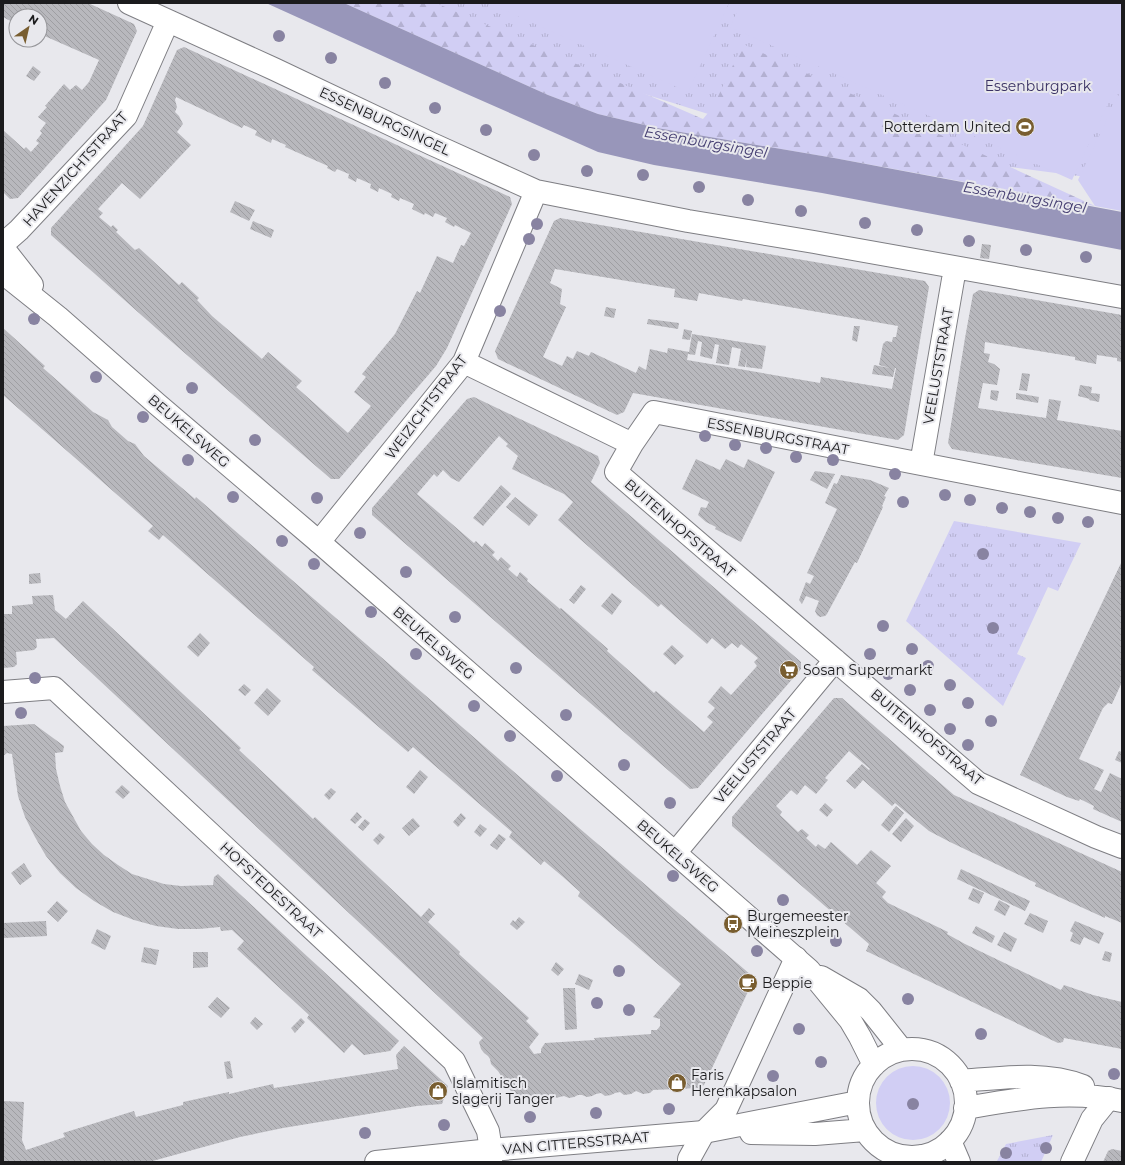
<svg xmlns="http://www.w3.org/2000/svg" width="1125" height="1165" viewBox="0 0 1125 1165" font-family="Montserrat,sans-serif">
<style>
.grass{fill:url(#grass-tufts)}
.forest{fill:url(#forest-firs)}
.garden{fill:#d1cef4}
.water{fill:#9896ba}
.building{fill:url(#building-back-hatch);fill-rule:evenodd}
.lines{fill:none;stroke-linecap:round;stroke-linejoin:round}
.street-casing{stroke:#7e7e83;stroke-width:24}
.secondary-casing{stroke:#7e7e83;stroke-width:24}
.street{stroke:#fff;stroke-width:22}
.secondary{stroke:#fff;stroke-width:22}
.tree{fill:#8883a1}
.labels{text-anchor:middle;dominant-baseline:central;stroke-width:4;stroke-linejoin:round;paint-order:stroke}
.park-label{font-size:14px;fill:#393163;stroke:#e8e8ed}
.street-label{font-size:14px;fill:#1b1b1d;stroke:#e8e8ed}
.poi-label{font-size:14px;fill:#1b1b1d;stroke:#e8e8ed;text-anchor:start}
.water-label{font-size:15px;font-style:italic;fill:#474073;stroke:#e8e8ed}
</style>
<defs>
<pattern id="grass-tufts" width="24" height="20" patternUnits="userSpaceOnUse"><rect width="24" height="20" fill="#d1cef4"/><path d="M3 7l-1-3M5 7V3M7 7l1-3M15 17l-1-3M17 17v-4M19 17l1-3" fill="none" stroke="#b3b0d1"/></pattern>
<pattern id="forest-firs" width="22" height="20" patternUnits="userSpaceOnUse"><rect width="22" height="20" fill="#d1cef4"/><path d="M5 1l3.5 6h-7zM16 11l3.5 6h-7z" fill="#b3b0d1"/></pattern>
<pattern id="building-back-hatch" width="6" height="6" patternUnits="userSpaceOnUse"><rect width="6" height="6" fill="#b8b8bd"/><path d="M-1 5l2 2M0 0l6 6M5-1l2 2" fill="none" stroke="#9e9ea2"/></pattern>
</defs>
<rect width="100%" height="100%" fill="#e8e8ed"/>
<!-- grass -->
<path class="grass" d="M416 3H1122V184L1086 177 778 136 571 71Z
M954 521 1081 543 1058 591 1048 587 1017 654 1026 658 1003 706 906 621Z
M1053 1135 1041 1162 997 1161 1006 1144Z"/>
<!-- forest -->
<path class="forest" d="M344 3H436L703 119 713 107 743 44 1095 206 834 158 657 128 598 114 548 95Z"/>
<!-- garden -->
<path class="garden" d="M488 3H729L688 92Z
M741 3H1122V74L1072 180 730 27Z
M1122 88V211L1095 206 1078 180Z
M876 1103a37 37 0 1 1 74 0a37 37 0 1 1-74 0Z"/>
<!-- water -->
<path class="water" d="M266 3H344L548 95 598 114 657 128 834 158 1122 212V250L822 193 654 165 598 152 460 91Z"/>
<!-- building -->
<path class="building" d="M3 3H88L134 24 137 31 106 100 18 198 10 199 3 192V130L24 149 26 147 31 152 39 143 36 141 42 133 40 131 46 123 38 117 47 107 45 106 64 84 70 90 76 85 82 90 89 82 99 60 40 34V16H16V24L3 17Z
M184 47 510 197 512 204 447 348 436 366 339 479H331L165 336 51 235V228L143 126 177 50ZM176 97 242 128 244 125 257 131 255 135 271 143 272 139 286 145 285 147 328 166 327 168 335 172 337 169 349 174 348 178 356 182 357 178 371 184 370 188 378 192 379 188 392 194 391 197 399 201 400 198 414 204 412 209 424 215 425 213 433 217 435 213 447 218 445 222 454 227 455 225 471 233 464 246 461 245 453 263 437 256 420 293 417 291 395 334 362 374 366 377 354 392 371 406 348 433 296 387 302 381 268 352 262 359 212 316 197 300 199 298 182 282 179 285 139 248 135 250 116 232 118 230 113 225 111 227 99 217 103 213 98 209 122 183 140 199 191 145 177 132 183 124 179 116 175 112 177 107 175 100Z
M33 66 41 72 34 81 26 76Z
M235 201 255 210 249 221 230 212Z
M560 218 925 281 929 287 904 435 898 440 633 393 624 412 617 415 498 359 495 351 554 221ZM555 269 675 289 674 297 697 301 699 293 742 301 743 299 898 326 896 337H893L892 342 886 341 883 344 879 365 890 368 874 365 872 374 893 377 895 368H896L892 389 821 377 820 383 687 360 688 354 695 355 698 341 702 342 700 356 712 359 715 344 719 345 716 363 729 365 732 347 741 349 738 366 745 367 747 358 746 367 762 369 766 346 692 334 689 352 668 348 667 353 650 349 646 370 639 366 636 373 591 352 589 356 577 351 573 359 567 356 562 366 543 357 566 307 560 304 562 289 550 283Z
M253 221 274 230 271 238 250 229Z
M982 244 991 245 989 259 980 258Z
M979 290 1122 315V362L1117 361V358L1097 355 1096 364 1075 360V357L985 342 984 353 990 354 988 362 994 364 1000 369 997 385 983 383 978 408 1046 418 1049 399 1061 401 1057 420 1122 431V478L952 449 948 443 965 338 973 294Z
M606 307 616 309 614 318 604 316Z
M648 319 679 323 678 329 647 324Z
M854 326H860L857 342 852 340Z
M3 328 45 366 43 368 93 412 108 420 112 427 128 441 135 444 144 456 195 499 196 497 558 810 751 975 753 981 704 1085 699 1088 653 1090 650 1093 643 1094 636 1091 631 1094 624 1095 620 1092 615 1093 611 1095 605 1096 601 1093 596 1094 592 1096 587 1097 582 1095H578L574 1097 569 1098 564 1096 551 1099 543 1097 519 1098 514 1096 498 1071 491 1064 490 1059 488 1056 484 1053 481 1049 479 1042 483 1038 54 638 36 639 37 647 34 650 16 652 17 664 14 667 3 668V614H12V606L33 604 32 596 53 595 55 610 66 619 83 601 241 748 239 750 313 819 315 817 421 917 429 908 435 914 428 922 460 952 459 954 460 955 529 1018 526 1021 539 1034 529 1047 534 1054 541 1053V1049L545 1043 595 1040 594 1038 651 1034V1030H657L660 1026V1019L653 1017 681 984 578 896 580 892 562 876 544 861 541 865 509 837 512 832 413 747 408 752 312 670 314 667 163 535 159 540 148 531 153 526 3 395Z
M684 329 692 331 690 340 682 339Z
M1022 373 1030 374 1027 391 1019 390Z
M1080 385 1092 387 1091 393 1100 394 1099 402 1089 400 1090 399 1078 396Z
M991 390 999 391 997 401 990 399Z
M1016 393 1039 397 1038 403 1016 399Z
M474 397 598 456 600 463 591 482 801 662V669L698 788 690 789 372 515V508L467 399ZM499 436 508 444 506 446 518 456 512 469 564 494 573 502 558 520 658 607 661 604 707 644 712 638 725 649 732 643 738 648 741 644 758 658 754 662 757 666 731 695 721 686 708 702 715 708 707 717 713 722 704 732 656 691 654 693 607 651 608 649 561 608 560 609 527 581 528 579 520 572 517 577 508 569 511 566 501 557 498 561 492 555 495 552 485 543 482 547 476 541 474 543 417 494 434 474 437 477 443 470 451 478 459 482Z
M696 459 720 470 726 459 744 468 748 459 775 472 741 542 715 529 716 527 706 522 698 515 701 507 706 508 709 502 682 489Z
M815 471 835 474 827 489 810 480Z
M841 475 870 480 889 488 884 496 886 497 882 506 883 507 857 563 855 562 827 614 825 616 820 617 817 615 815 611 819 601 806 596 802 604 799 600 806 582 810 584 814 576 807 573 837 509 825 503 834 483 837 484Z
M501 485 511 494 483 526 473 518Z
M515 497 538 515 529 526 506 507Z
M1122 561V682L1112 704 1108 703 1103 708 1079 759 1104 770 1094 789 1101 792 1110 773 1122 779V822L1093 809 1094 806 1080 799 1079 801 1067 797 1020 775Z
M40 573 41 583 29 584V574Z
M581 585 586 589 574 604 569 600Z
M612 593 622 601 612 615 601 606Z
M200 633 210 643 198 657 187 647Z
M672 645 684 656 675 665 663 654Z
M244 684 251 690 245 696 238 690Z
M267 688 281 701 268 716 254 703Z
M834 698H842L954 795 1122 872V923L1105 916V918L1035 886 1036 883 950 842 929 831 895 803 892 806 863 780 855 789 846 781 862 764 869 770 870 769 849 751 825 778 828 780 816 794 805 785 797 795 791 790 776 806 782 812 780 815 798 832 802 829 809 835 806 838 816 847 818 844 825 849 831 842 857 865 871 850 891 866 876 883 886 892 882 897 888 903 948 932 947 934 965 944 1061 990 1064 985 1093 995 1122 1002V1049L1064 1038 1063 1042 1058 1043 866 951 869 944 732 826V817Z
M34 724 64 746 63 752 55 753 56 769 60 786 65 802 81 831 92 844 104 855 118 865 132 874 164 884 181 886 213 885 214 877 218 874 219 875 399 1041 390 1051 364 1055 352 1044 344 1053 307 1018 309 1015 237 949 244 941 232 930 221 931 220 927 199 929H178L156 926 134 920 113 912 94 901 76 888 60 873 46 856 35 837 25 817 18 796 12 754 7 753 3 756V726Z
M1119 751 1122 752V763L1115 760Z
M420 770 428 777 414 794 406 787Z
M122 785 130 792 123 799 115 792Z
M331 788 336 792 329 800 324 795Z
M825 803 833 810 827 817 819 810Z
M896 806 904 813 889 832 881 825Z
M357 812 362 817 355 824 350 820Z
M461 813 466 818 458 827 453 822Z
M413 818 420 826 409 836 402 828Z
M906 818 914 826 901 842 892 834Z
M365 819 370 823 363 831 358 827Z
M480 824 487 829 480 837 474 832Z
M380 833 385 837 378 845 373 840Z
M499 834 506 839 497 850 490 845Z
M24 863 32 876 20 885 11 873Z
M961 869 1030 901 1025 911 957 879Z
M973 888 984 893 979 904 968 899Z
M999 900 1010 906 1005 916 994 910Z
M57 901 68 911 58 922 47 912Z
M1030 913 1048 921 1043 933 1024 924Z
M519 917 525 922 517 930 510 924 513 920 515 922Z
M46 921 47 936 3 938V923Z
M1075 921 1104 933 1099 944 1084 937 1080 945 1070 941 1073 933 1070 931Z
M976 926 995 936 992 943 972 933Z
M97 929 111 936 105 950 91 943Z
M1004 932 1017 939 1011 952 997 945Z
M144 947 159 950 156 965 141 962Z
M1105 951 1112 953 1110 962 1102 960Z
M193 952H208V967L193 968Z
M556 962 564 969 558 976 551 970Z
M579 974 593 980 589 990 575 984Z
M563 988H575L577 1029 565 1030Z
M217 997 230 1008 221 1018 208 1007Z
M255 1017 263 1024 257 1030 250 1023Z
M301 1018 305 1022 295 1033 291 1028Z
M404 1046 448 1086 442 1104 417 1106 283 1128 240 1137 149 1162H3V1101L24 1102 22 1140 26 1150 65 1137 63 1133 134 1111 136 1117 183 1105V1102L229 1092V1094L273 1084 274 1088 398 1069 396 1055Z
M230 1061 233 1078 227 1079 224 1062Z
M1112 1149 1122 1151V1162H1103L1108 1151Z"/>
<g class="lines">
<!-- street casing -->
<g class="street-casing">
<path id="street" d="M129 3 274 69 432 144 536 191 688 221 814 242 1122 297
M3 244 19 230 126 116 168 21
M464 362 632 444
M921 464 955 268
M1122 503 654 412 632 444 616 472 978 783 1096 837 1122 847
M319 542 464 362 536 191
M3 692 54 688 454 1061 488 1131 491 1150V1162
M675 853 835 660
M950 1141 959 1162
M923 1156 927 1162
M689 1162V1159L704 1132 726 1110 796 958
M1072 1162 1092 1119 1109 1098"/>
</g>
<!-- secondary casing -->
<g class="secondary-casing">
<path id="secondary" d="M3 248 32 285
M3 273 58 317 157 404 319 542 809 970 850 1020 860 1037 874 1065
M821 977 859 999 871 1011 902 1050
M858 1103a54 54 0 1 1 108 0a54 54 0 1 1-108 0Z
M961 1081C1000 1078 1044 1071 1083 1086
M965 1108C1018 1099 1068 1089 1122 1101
M751 1133 815 1134 865 1130
M376 1162 491 1150 704 1132 858 1102"/>
</g>
<!-- street -->
<use href="#street" class="street"/>
<!-- secondary -->
<use href="#secondary" class="secondary"/>
</g>
<!-- trees -->
<g class="tree">
<circle cx="279" cy="36" r="6"/>
<circle cx="331" cy="58" r="6"/>
<circle cx="385" cy="83" r="6"/>
<circle cx="435" cy="108" r="6"/>
<circle cx="486" cy="130" r="6"/>
<circle cx="534" cy="155" r="6"/>
<circle cx="587" cy="171" r="6"/>
<circle cx="643" cy="175" r="6"/>
<circle cx="699" cy="187" r="6"/>
<circle cx="748" cy="200" r="6"/>
<circle cx="801" cy="211" r="6"/>
<circle cx="865" cy="223" r="6"/>
<circle cx="537" cy="224" r="6"/>
<circle cx="917" cy="230" r="6"/>
<circle cx="529" cy="239" r="6"/>
<circle cx="969" cy="241" r="6"/>
<circle cx="1026" cy="250" r="6"/>
<circle cx="1086" cy="257" r="6"/>
<circle cx="500" cy="311" r="6"/>
<circle cx="34" cy="319" r="6"/>
<circle cx="96" cy="377" r="6"/>
<circle cx="192" cy="388" r="6"/>
<circle cx="143" cy="417" r="6"/>
<circle cx="705" cy="436" r="6"/>
<circle cx="255" cy="440" r="6"/>
<circle cx="735" cy="445" r="6"/>
<circle cx="766" cy="448" r="6"/>
<circle cx="796" cy="457" r="6"/>
<circle cx="188" cy="460" r="6"/>
<circle cx="833" cy="460" r="6"/>
<circle cx="895" cy="474" r="6"/>
<circle cx="945" cy="495" r="6"/>
<circle cx="233" cy="497" r="6"/>
<circle cx="317" cy="498" r="6"/>
<circle cx="970" cy="500" r="6"/>
<circle cx="903" cy="502" r="6"/>
<circle cx="1002" cy="508" r="6"/>
<circle cx="1030" cy="512" r="6"/>
<circle cx="1058" cy="518" r="6"/>
<circle cx="1088" cy="522" r="6"/>
<circle cx="360" cy="533" r="6"/>
<circle cx="282" cy="541" r="6"/>
<circle cx="983" cy="554" r="6"/>
<circle cx="314" cy="564" r="6"/>
<circle cx="406" cy="572" r="6"/>
<circle cx="371" cy="612" r="6"/>
<circle cx="455" cy="617" r="6"/>
<circle cx="883" cy="626" r="6"/>
<circle cx="993" cy="628" r="6"/>
<circle cx="912" cy="649" r="6"/>
<circle cx="416" cy="654" r="6"/>
<circle cx="870" cy="654" r="6"/>
<circle cx="928" cy="666" r="6"/>
<circle cx="516" cy="668" r="6"/>
<circle cx="888" cy="674" r="6"/>
<circle cx="35" cy="678" r="6"/>
<circle cx="950" cy="685" r="6"/>
<circle cx="910" cy="690" r="6"/>
<circle cx="968" cy="703" r="6"/>
<circle cx="474" cy="706" r="6"/>
<circle cx="930" cy="710" r="6"/>
<circle cx="21" cy="713" r="6"/>
<circle cx="566" cy="715" r="6"/>
<circle cx="991" cy="721" r="6"/>
<circle cx="950" cy="729" r="6"/>
<circle cx="510" cy="736" r="6"/>
<circle cx="968" cy="745" r="6"/>
<circle cx="624" cy="765" r="6"/>
<circle cx="557" cy="776" r="6"/>
<circle cx="670" cy="803" r="6"/>
<circle cx="673" cy="876" r="6"/>
<circle cx="783" cy="900" r="6"/>
<circle cx="836" cy="941" r="6"/>
<circle cx="757" cy="951" r="6"/>
<circle cx="619" cy="971" r="6"/>
<circle cx="908" cy="999" r="6"/>
<circle cx="597" cy="1003" r="6"/>
<circle cx="629" cy="1010" r="6"/>
<circle cx="799" cy="1029" r="6"/>
<circle cx="981" cy="1034" r="6"/>
<circle cx="821" cy="1062" r="6"/>
<circle cx="1114" cy="1074" r="6"/>
<circle cx="773" cy="1076" r="6"/>
<circle cx="913" cy="1104" r="6"/>
<circle cx="669" cy="1109" r="6"/>
<circle cx="596" cy="1113" r="6"/>
<circle cx="530" cy="1117" r="6"/>
<circle cx="444" cy="1125" r="6"/>
<circle cx="365" cy="1133" r="6"/>
<circle cx="1046" cy="1148" r="6"/>
<circle cx="1006" cy="1153" r="6"/>
</g>
<!-- icons -->
<defs>
<g id="stadium-disc" transform="scale(1)"><circle r="9.5" fill="#795e30" stroke="#e8e8ed"/><path d="M0-5a6.5 5 0 1 0 0 10a6.5 5 0 1 0 0-10ZM-3.5-1.8h7v3.6h-7Z" fill="#fff"/></g>
<g id="supermarket-disc" transform="scale(1)"><circle r="9.5" fill="#795e30" stroke="#e8e8ed"/><path d="M-6-5.5h2.5l.6 2H6L4.5 2H-2.5L-4.4-4H-6ZM-1.5 3.2a1.3 1.3 0 1 0 .1 0ZM3 3.2a1.3 1.3 0 1 0 .1 0Z" fill="#fff"/></g>
<g id="bus-disc" transform="scale(1)"><circle r="9.5" fill="#795e30" stroke="#e8e8ed"/><path d="M-5-6H5V4H4V6H2V4H-2V6H-4V4H-5ZM-3.5-4V0h7V-4ZM-3.5 1.2v1.5H-2V1.2ZM2 1.2v1.5H3.5V1.2Z" fill="#fff"/></g>
<g id="cafe-disc" transform="scale(1)"><circle r="9.5" fill="#795e30" stroke="#e8e8ed"/><path d="M-5.5-4.5H6V0H3Q3 3.5 0 3.5H-2.5Q-5.5 3.5-5.5 0ZM3-3.2v2h1.7v-2ZM-6 4.5H4V6H-6Z" fill="#fff"/></g>
<g id="shop-disc" transform="scale(1)"><circle r="9.5" fill="#795e30" stroke="#e8e8ed"/><path d="M-5-2.5h2.3a2.7 3.5 0 0 1 5.4 0H5L5.5 6h-11ZM-1.5-2.5h3a1.5 2.3 0 0 0-3 0Z" fill="#fff"/></g>
</defs>
<g fill-rule="evenodd">
<use href="#stadium-disc" x="1025" y="127"/>
<use href="#supermarket-disc" x="789" y="670"/>
<use href="#bus-disc" x="733" y="924"/>
<use href="#cafe-disc" x="748" y="983"/>
<use href="#shop-disc" x="677" y="1083"/>
<use href="#shop-disc" x="438" y="1091"/>
</g>
<g class="labels">
<!-- park labels -->
<g class="park-label">
<text x="1038" y="86">Essenburgpark</text>
</g>
<!-- street labels -->
<g class="street-label">
<text transform="translate(385 121) rotate(25)">ESSENBURGSINGEL</text>
<text transform="translate(75 169) rotate(-48)">HAVENZICHTSTRAAT</text>
<text transform="translate(938 366) rotate(-80)">VEELUSTSTRAAT</text>
<text transform="translate(426 407) rotate(-53)">WEIZICHTSTRAAT</text>
<text transform="translate(189 431) rotate(41)">BEUKELSWEG</text>
<text transform="translate(778 436) rotate(11)">ESSENBURGSTRAAT</text>
<text transform="translate(680 528) rotate(41)">BUITENHOFSTRAAT</text>
<text transform="translate(434 643) rotate(41)">BEUKELSWEG</text>
<text transform="translate(927 737) rotate(40)">BUITENHOFSTRAAT</text>
<text transform="translate(755 756) rotate(-50)">VEELUSTSTRAAT</text>
<text transform="translate(678 856) rotate(41)">BEUKELSWEG</text>
<text transform="translate(271 890) rotate(43)">HOFSTEDESTRAAT</text>
<text transform="translate(576 1143) rotate(-5)">VAN CITTERSSTRAAT</text>
</g>
<!-- poi labels -->
<g class="poi-label">
<text x="1011" y="127" text-anchor="end">Rotterdam United</text>
<text x="803" y="670">Sosan Supermarkt</text>
<text x="747" y="916">Burgemeester<tspan x="747" dy="16">Meineszplein</tspan></text>
<text x="762" y="983">Beppie</text>
<text x="691" y="1075">Faris<tspan x="691" dy="16">Herenkapsalon</tspan></text>
<text x="452" y="1083">Islamitisch<tspan x="452" dy="16">slagerij Tanger</tspan></text>
</g>
<!-- water labels -->
<g class="water-label">
<text transform="translate(706 142) rotate(10)">Essenburgsingel</text>
<text transform="translate(1025 197) rotate(10)">Essenburgsingel</text>
</g>
</g>
<!-- border -->
<rect width="1125" height="1165" fill="none" stroke="#1b1b1d" stroke-width="8"/>
<!-- north arrow -->
<g transform="translate(28 28) rotate(34)"><circle r="19" fill="#e8e8ed" stroke="#96969a"/>
<path d="M0-3L7 15L0 10L-7 15Z" fill="#795e30"/>
<text y="-6" font-size="11" font-weight="bold" text-anchor="middle" fill="#1b1b1d">N</text>
</g>
</svg>
